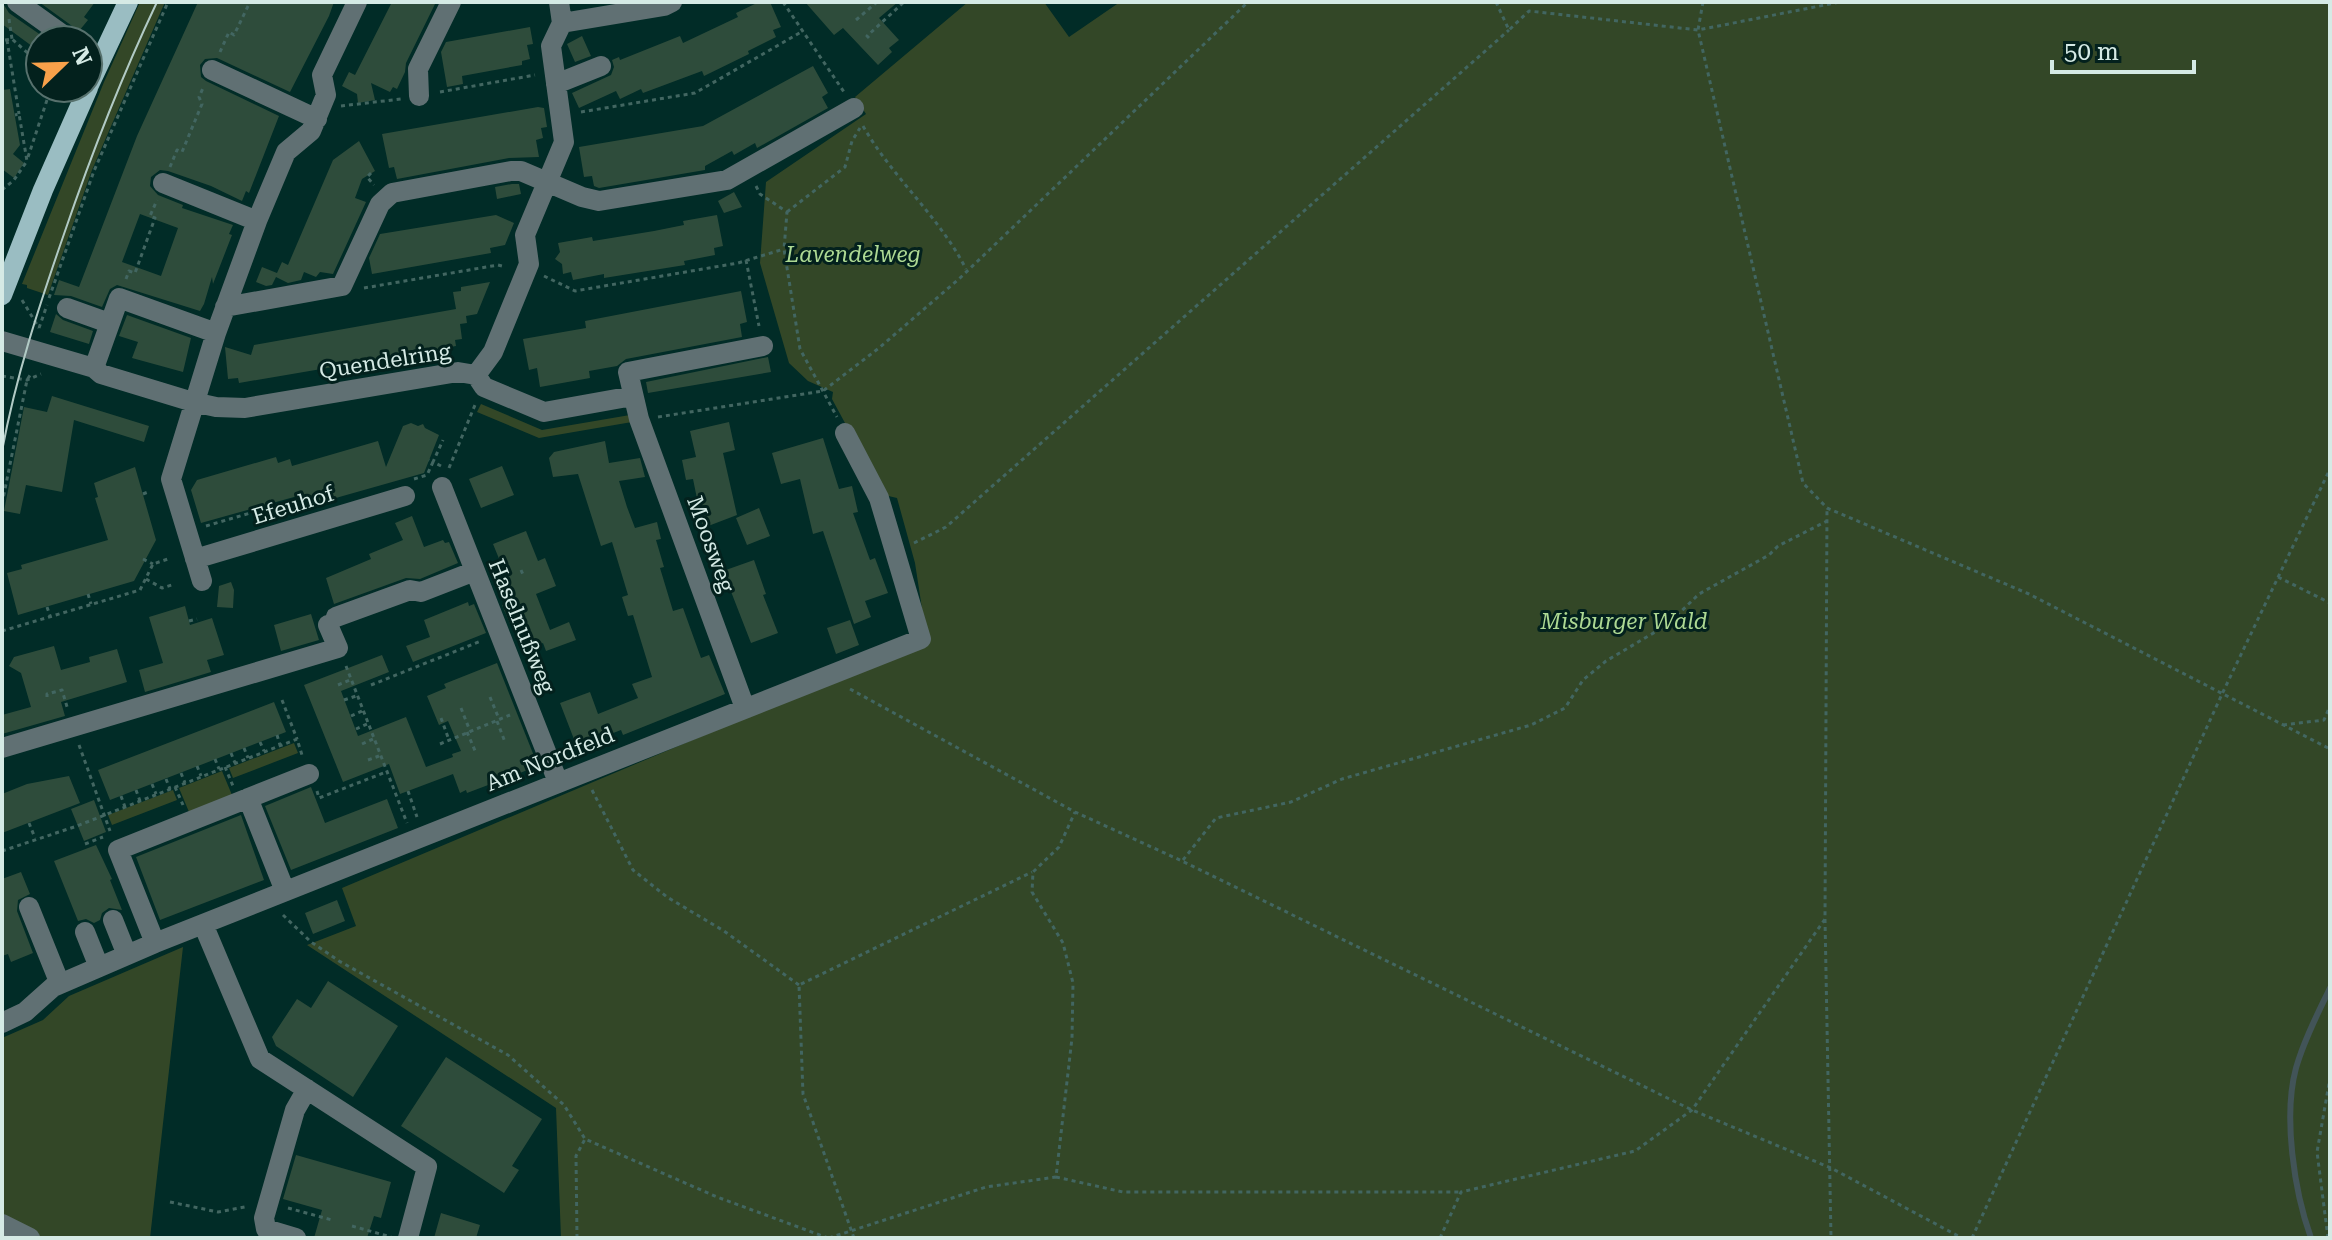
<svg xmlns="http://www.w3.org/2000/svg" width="2332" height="1240" viewBox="0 0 2332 1240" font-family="'Roboto Serif',serif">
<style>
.green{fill:#334727}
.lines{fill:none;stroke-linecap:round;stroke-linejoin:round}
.stream{stroke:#425458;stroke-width:6}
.building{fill:#2e4c3b;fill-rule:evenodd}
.path{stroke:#426661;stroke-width:3;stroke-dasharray:4 4;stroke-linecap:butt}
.minor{stroke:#607073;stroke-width:20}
.major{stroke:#9abdc2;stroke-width:20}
.tram{stroke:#b1cac5;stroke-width:2}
.labels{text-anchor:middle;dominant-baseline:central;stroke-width:6;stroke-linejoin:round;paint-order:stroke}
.park-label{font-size:22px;font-style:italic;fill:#add993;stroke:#03211d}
.street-label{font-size:22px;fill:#d5eae5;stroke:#03211d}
</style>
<rect width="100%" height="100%" fill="#012c27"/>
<!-- green -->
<path class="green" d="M140 2H165L92 170 48 295 27 288V285L22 284 104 82Z
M968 2H1044L1069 37 1120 2H2330V1238H561L556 1108 307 945 356 926 342 888 927 641 915 563 897 498 884 495 832 399 833 392 808 381 789 363 760 263 766 182 866 114 855 97Z
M481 404 542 430 630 415 632 422 539 438 477 412Z
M294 743 298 753 233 778 229 768Z
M222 771 232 795 189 812 179 788Z
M173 790 177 800 112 825 108 815Z
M183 947 150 1238H2V1038L43 1020 69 996Z"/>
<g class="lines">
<!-- stream -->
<path class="stream" d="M2311 1238C2294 1191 2283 1116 2296 1068 2304 1040 2318 1013 2330 988"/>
</g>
<!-- building -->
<path class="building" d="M2 2 9 13 48 40H40V52L2 24Z
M39 2H95L84 17 88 20 79 31Z
M198 2H334L329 16 290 92 217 58 205 59 200 65 201 77 206 81 279 116 249 193 246 191 242 201 211 186 168 171 160 170 151 177 150 186 158 195 183 205 182 208 233 225 229 234 232 235 213 284 212 277 204 304 200 311 117 285 110 289 102 307 71 296 54 295 59 280 79 287 137 136ZM140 214 178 228 161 276 122 262Z
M392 2H436L406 63 405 72 397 89 393 87 390 92 371 83 375 100 358 103 357 94 342 86 349 72 355 75Z
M759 2H770L781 27 773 30 776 37 748 51 749 54 704 76 702 71 643 93 641 89 620 99 616 91 579 108 572 93 611 75 614 67 612 60 619 57 620 60 680 36 683 43 738 17 736 13Z
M805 2H898L879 18 899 40 889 48 892 52 878 65 843 28 834 35Z
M530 27 533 44 527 45 530 59 522 61V65L462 76 463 84 447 87 441 52 446 42Z
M582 36 591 56 575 62 567 44Z
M813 66 828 93 822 97 828 108 757 148 755 143 734 155 732 151 705 166V170L599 188 594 186 592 176 584 177 579 147 703 126Z
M10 89 20 145 13 154 24 163 14 178 2 169V90Z
M538 107 544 108 547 127 541 128 543 138 536 140 539 157 509 158 397 179 394 167 389 168 382 134Z
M359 141 375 171 362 179 355 198 366 202 333 274 320 272 316 277 304 272 301 280 288 283 276 277 272 285 266 286 256 282 262 267 277 273 282 262 288 265 333 160Z
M512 184H519L521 194 497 199 495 187Z
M734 192 742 207 724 213 718 201Z
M496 215 514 223 505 245 490 248 491 253 372 274 369 258 380 234Z
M717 215 723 246 714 248 715 255 684 261 685 265 604 278V274L573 280 571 272 563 274 562 264 555 259 560 252 558 243 592 237 593 241 654 231 684 225 683 221Z
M490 282 477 314 466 316 467 323 460 324 462 339 455 340 456 346 239 383 238 378 228 379 225 347 251 355 254 345 456 309 453 292 461 291V287Z
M741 291 747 322 740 324 742 337 626 359 617 366 589 371 590 378 540 387 537 368 529 370 523 339 586 328 585 321Z
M56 314 63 320 93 331 89 344 50 332Z
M127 315 191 338 183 372 132 358 138 342 119 336Z
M768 357 771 372 648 393 646 382Z
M52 396 149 426 144 442 74 420 62 492 26 485 20 514 4 511 24 407 47 412Z
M729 422 735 450 723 453 737 515 703 528 693 479 686 480 682 460 696 457 690 431Z
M411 423 418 426 423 424 425 428 439 435 424 473 304 507 301 495 201 523 191 490 197 480 276 457 278 463 290 459 292 466 378 441 386 467 403 426Z
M823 438 839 489 852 486 858 512 853 513 870 560 875 558 888 593 865 601 871 617 854 624 823 531 813 534 800 479 781 484 772 453Z
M605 441 609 463 640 458 645 477 619 481 627 507 635 528 657 522 661 539 656 540 664 567 660 568 673 611 683 608 701 658 709 655 725 694 623 735 621 730 577 747 560 703 590 692 598 714 638 698 632 684 652 677 633 615 628 616 622 597 628 595 612 542 601 546 578 474 553 477 549 458 554 452Z
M502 466 514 495 481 508 469 479Z
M135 467 156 540 134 581 18 615 7 573 22 569 21 565 108 540 95 498 98 497 94 483Z
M759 508 770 536 747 545 736 518Z
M412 516 424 547 443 540 445 543 449 542 458 563 420 579 406 578 334 604 326 578 371 559 369 554 403 540 395 523Z
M526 531 538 561 545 558 556 586 536 594 550 630 569 622 576 640 546 651 543 643 524 650 513 622 510 624 502 605 516 600 493 544Z
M754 560 766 594 763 595 778 633 751 643 723 571Z
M231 582 234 590 233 608 217 607 219 586Z
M468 602 469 606 474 604 486 633 413 662 406 646 430 637 424 620Z
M185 606 190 625 212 618 224 655 207 660 211 672 145 692 139 670 163 663 149 617Z
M311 614 319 640 281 651 274 625Z
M850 620 859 645 836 654 827 628Z
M54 646 61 670 90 662 89 657 117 649 127 682 61 702 65 716 2 734V715L31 707 21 673 9 666 14 657Z
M382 655 389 672 341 691 358 736 406 717 426 767 453 757 452 754 461 751 448 721 439 725 427 696 446 688 444 684 497 663 538 766 467 793 466 790 460 793 453 774 400 794 389 764 343 782 304 685Z
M274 702 286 732 110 800 98 770Z
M69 776 80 803 2 833V794L27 784Z
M311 787 325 823 387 799 398 828 291 870 265 806Z
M94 800 106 832 84 841 71 809Z
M241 815 264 880 160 920 136 857Z
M96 845 112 879 110 880 122 910 109 908 102 913 100 920 94 923 86 919 78 921 54 861Z
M21 872 30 894 18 900 17 911 33 953 11 962 8 954 2 956V879Z
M337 900 345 921 313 934 305 913Z
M328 981 398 1026 353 1097 276 1046 272 1037 297 999 311 1008Z
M446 1057 542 1119 512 1166 519 1170 504 1193 401 1126Z
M296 1155 391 1182 381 1218 374 1216 367 1238H314L322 1210 283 1199Z
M441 1213 480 1225 476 1238H434Z"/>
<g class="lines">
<!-- path -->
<path class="path" d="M783 2 844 92
M1496 2 1509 30 1529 11 1698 30 1840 2
M1703 2 1698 30 1803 483 1827 508 2029 594 2330 749
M9 19 12 39
M856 20 877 2
M869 38 867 36 904 2
M5 40 12 39 40 64
M7 40 19 114
M220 52 229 32 234 35 250 2
M440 92 535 75
M341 106 401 99
M581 112 695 93 803 31
M863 126C892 177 939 216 966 269
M28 157 49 94 48 88
M170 167 177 150 182 152 202 104 199 97 203 88
M371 173 367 177 374 185
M756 186 760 194 787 212 784 249 800 349 837 417
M2 190 14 180 27 161 19 114 15 115
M787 212 845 167 852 141 860 128
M746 260 759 326
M544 276 575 291 738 263 784 249
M126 279 129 271 135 273 155 218 150 216 157 200
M364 288 498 265 502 266
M49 298 94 171 168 2
M22 300 39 328
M39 328 47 305
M2 376 27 380 41 374
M658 417 823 391 879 348 960 278 1248 2
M441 466 433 462 443 440
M449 468 475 405
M414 479 427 475 433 462 429 460
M143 494 148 492
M2 504 27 380 32 372
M206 526 281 504 289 510
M914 543 946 527 1509 30
M143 559 153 564
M521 570 524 577
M2278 577 2330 603
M146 579 162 588 175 584
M88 594 91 604
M47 607 50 616
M189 621 197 619
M2 631 140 590 153 564 168 559
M346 666 407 823
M338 685 350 680
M371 685 481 641
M850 689 1075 812 1182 861 1692 1110 1831 1168 1962 1238
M47 697V694L62 690 68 710
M490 697 499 719
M282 700 297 739
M344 700 356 696
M461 708 470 731
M351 716 362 711
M441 718 449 740
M497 721 505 742
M2283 725 2324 720 2330 706
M356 729 367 724
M467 732 476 753
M277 735 280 745
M260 742 264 751
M362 744 373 739
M440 744 510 715
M79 745 110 831
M244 748 248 758
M231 753 235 763
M215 759 219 769
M368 760 379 756
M197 766 201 776
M225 767 233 786
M181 773 185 783
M166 779 170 789
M152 784 156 794
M175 787 183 805
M136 790 140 801
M592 790 633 870 667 897 724 931 799 985
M317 791 319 798 386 772
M408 791 417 817
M121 796 125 807
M29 823 35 838
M85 844 103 837
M2 851 77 826 297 739 302 755
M1183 860 1216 818 1291 802 1342 779 1531 725 1565 708 1583 680 1606 661 1667 625 1699 594 1769 555 1778 546 1827 521
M283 915 311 942 339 961 508 1055 564 1105 585 1139
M1825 919 1831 1238
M1056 1177 1123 1192H1459
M170 1202 218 1212 245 1207
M288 1208 332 1220
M352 1226 391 1237
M577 1238 576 1156 585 1139 717 1197 828 1238
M829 1238 986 1187 1056 1177 1072 1038 1073 983 1063 943 1032 892 1033 872 1059 847 1075 812
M854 1238 803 1094 799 985 1032 872
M1440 1238 1461 1192 1635 1151 1692 1110 1825 919 1827 508
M1972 1238 2223 692 2330 469
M2328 1238 2317 1152 2330 1078"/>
<!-- minor -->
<path class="minor" d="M17 2 70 40
M562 23 664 6 672 2
M212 70 317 119
M556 84 601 66
M419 96 418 69 451 2
M163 183 257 221
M225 307 342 286 380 204 392 193 511 171H521L582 197 599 201 727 180 854 108
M67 308 109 323
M2 341 94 368 101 374 193 402 216 407 245 408 458 372 476 375
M94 368 119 298 216 333
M476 375 493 352 529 264 525 235 564 142 551 46 562 23 559 2
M476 375 484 387 544 412 633 396
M442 487 558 782
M195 559 405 496
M202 581 171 479 216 333 257 221 286 152 311 131 326 95 322 75 357 2
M336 617 410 590 421 592 475 571
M745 708 639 419 628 372 763 346
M2 748 338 648 328 625
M248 798 285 891
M29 907 60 984
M113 920 127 955
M203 924 260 1059 427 1167 408 1238
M85 932 99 967
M155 943 118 850 309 774
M2 1023 25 1012 53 987 155 943 921 639 879 498 845 433
M2 1224 30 1238
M296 1238 266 1229 264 1218 295 1110 307 1089"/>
<!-- major -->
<path class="major" d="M88 87 128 2
M2 295 43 190 88 88"/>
<!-- tram -->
<path class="tram" d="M2 451C16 376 39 306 64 234 91 155 121 78 157 2"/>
</g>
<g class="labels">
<!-- park labels -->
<g class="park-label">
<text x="853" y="254">Lavendelweg</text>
<text x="1624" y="621">Misburger Wald</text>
</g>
<!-- street labels -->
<g class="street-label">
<text transform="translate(385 361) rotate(-9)">Quendelring</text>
<text transform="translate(293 505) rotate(-17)">Efeuhof</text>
<text transform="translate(711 544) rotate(70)">Moosweg</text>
<text transform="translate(522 626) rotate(68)">Haselnußweg</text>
<text transform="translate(550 759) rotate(-22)">Am Nordfeld</text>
</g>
</g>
<!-- border -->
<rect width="2332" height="1240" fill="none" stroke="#d5eae5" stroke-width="8"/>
<!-- north arrow -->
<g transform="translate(64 64) rotate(67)"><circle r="38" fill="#03211d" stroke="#57716d" stroke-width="2"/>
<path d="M0-6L14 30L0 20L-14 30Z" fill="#f8a14a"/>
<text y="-12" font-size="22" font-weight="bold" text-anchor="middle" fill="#d5eae5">N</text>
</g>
<!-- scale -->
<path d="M2052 60v12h142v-12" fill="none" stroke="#d5eae5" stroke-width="4"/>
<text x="2064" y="60" font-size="24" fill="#d5eae5" stroke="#03211d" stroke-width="6" paint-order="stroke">50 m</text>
</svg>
